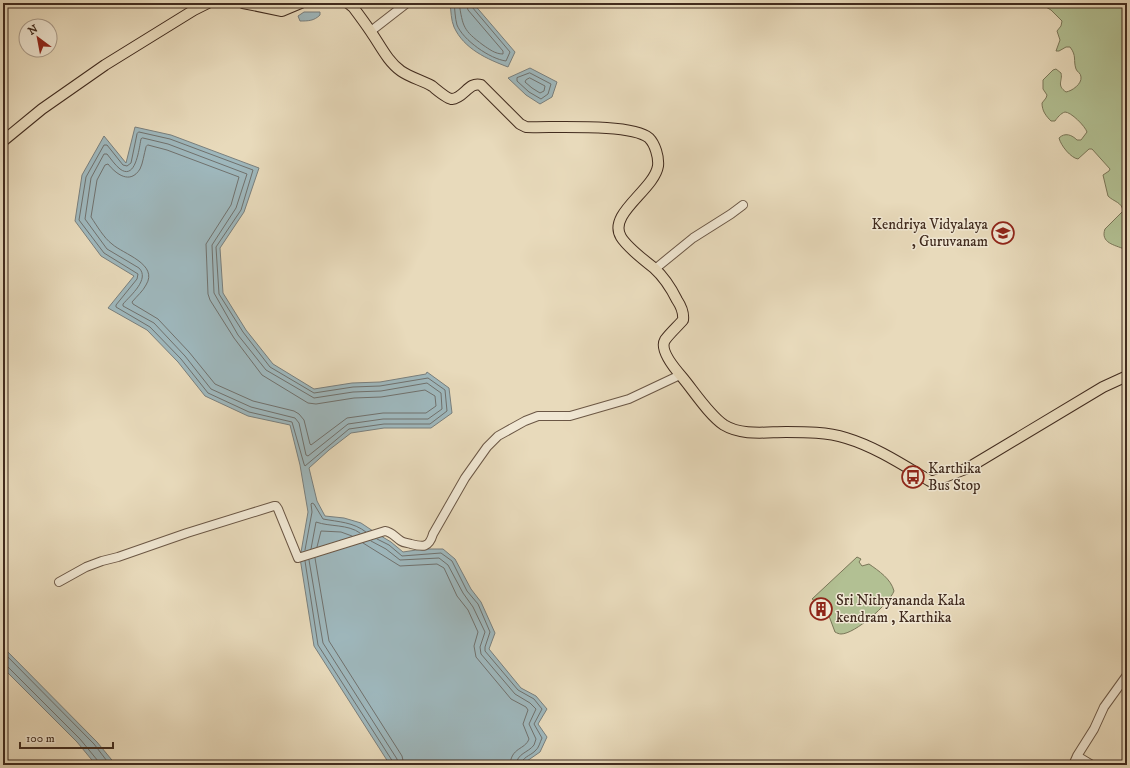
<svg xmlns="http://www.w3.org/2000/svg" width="1130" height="768" viewBox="0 0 1130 768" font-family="'IM FELL DW Pica',serif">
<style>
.green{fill:#b2c093;stroke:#7a7658}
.water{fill:#9eb7bc;stroke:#797f7d}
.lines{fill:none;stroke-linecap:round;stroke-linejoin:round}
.shore{stroke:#70716d;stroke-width:1}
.minor-casing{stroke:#6b5745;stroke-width:10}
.major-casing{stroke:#412b1e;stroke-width:12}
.minor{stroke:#f0e7d3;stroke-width:8}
.major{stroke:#e8dabb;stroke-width:10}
.labels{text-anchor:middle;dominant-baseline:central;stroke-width:3;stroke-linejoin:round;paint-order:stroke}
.poi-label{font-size:15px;fill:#412b1e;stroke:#f0e7d3;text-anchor:start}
</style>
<rect width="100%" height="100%" fill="#e8dabb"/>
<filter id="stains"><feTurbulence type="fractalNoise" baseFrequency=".005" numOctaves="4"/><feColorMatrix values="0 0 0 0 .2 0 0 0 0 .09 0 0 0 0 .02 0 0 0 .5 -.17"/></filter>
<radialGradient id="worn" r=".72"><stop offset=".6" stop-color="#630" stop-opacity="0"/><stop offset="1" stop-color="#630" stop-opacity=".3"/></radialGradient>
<!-- green -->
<path class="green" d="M1039 3H1127V247L1124 249C1115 245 1100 243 1105 229L1123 211C1122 202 1114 202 1108 196L1103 175 1109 171 1110 169 1092 149H1089L1078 159C1071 158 1061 146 1059 138 1065 132 1072 135 1077 140H1081L1087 132C1085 126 1071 112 1065 112 1061 113 1057 118 1055 121H1051C1046 116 1042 111 1042 103L1046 98 1047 95 1043 89V80L1053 70 1056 69 1061 73C1063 81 1056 85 1066 92 1072 91 1082 84 1081 77 1081 73 1077 72 1076 69 1073 60 1077 56 1070 47H1066L1059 51H1056L1060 40 1057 31 1061 26 1062 21 1051 10Z
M857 557 861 559 859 562 862 566 869 564C879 571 891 579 894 591 889 604 855 634 841 634 839 634 837 633 835 632L826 608 821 602H817L812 599Z"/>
<!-- water -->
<path class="water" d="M450 3H473L515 52 508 67C487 59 464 49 454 27 451 20 451 11 450 3Z
M644 3H671L669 7H646Z
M304 12H320V15C314 21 308 21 300 21L298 16Z
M530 68 557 82 552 97 540 104 526 95 508 78Z
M135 127 171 135 259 168 244 212 220 248 223 293 246 330 273 364 314 389 352 383 380 382 426 374 427 372 449 388 452 413 431 428H384L351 433 329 450 309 468 317 501 325 516 344 518 361 523 376 533 391 542 403 552 423 549H443L455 559 471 589 481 602 495 633 489 649 521 688 536 696 547 709 538 724 547 737 540 752 527 761 524 765H390L314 646 300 558 308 512 300 465 290 425 248 416 205 396 178 362 147 330 108 308 134 276 101 256 75 221 82 175 104 136 126 163Z
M3 647 97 742 116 765H96L77 742 3 668Z"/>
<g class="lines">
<!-- shore -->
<path class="shore" d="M454 3C455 10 455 18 457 25 463 40 490 59 506 61L510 52 472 7 471 3
M459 3C463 27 463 30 483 45 489 49 495 54 503 54V51L468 10 466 3
M530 73 551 84 548 94 541 99 529 92 517 81V78Z
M530 78 545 86 544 91 540 93 532 88 525 82 526 80Z
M139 132 170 139 253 170 241 210 216 247 219 294 243 332 270 367 314 393 353 387 380 386 428 378 445 390 447 411 430 424H384L349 429 305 466 304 464 292 422 249 412 208 393 181 359 150 327 116 307V305L137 279 138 274 104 253 79 220 86 177 104 145H107L123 165 127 166 131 163 137 134Z
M143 138 168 144 247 174 236 208 212 245 214 293 238 335 266 370 314 398 353 392 381 391 427 383 441 393 442 409 428 419H383L348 424 308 456 306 455 299 423 295 418 251 407 211 389 185 356 154 323 123 306V304C131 295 150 279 139 268L107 249 85 219 91 178 104 154H107C111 159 115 165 120 169 136 181 139 148 141 139Z
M148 145 167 150 239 177 231 205 206 244 208 294 210 300 234 338 262 375 308 403 316 404 354 398 381 397 425 390 435 396 436 406 426 413H383L347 418 311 445 310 444 304 420 299 414 294 411 253 401 215 384 189 352 158 319 133 304 132 302C137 296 143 291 146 285 159 264 123 254 112 244 104 238 97 226 91 217L97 180 105 165 108 164C116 174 130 185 140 169 143 163 144 154 146 147Z
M377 539 389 545 402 556 441 553 452 561 467 591 478 604 490 632 485 647V651L518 690 534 699 542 709 534 724 542 738C540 742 539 748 535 751 530 756 522 757 521 765
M371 541 386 549 400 560 439 558 448 565 463 593 473 607 485 632 480 647 481 654 515 694 530 703 536 709 529 724 536 739C535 741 535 743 534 745 528 753 517 753 516 765
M363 543 400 566 437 564 444 568 457 596 468 610 478 632 474 646 476 657 511 699 526 707 528 710 523 724 529 739C525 750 511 747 510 765
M317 547 321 531 341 532 352 536
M311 549 316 522C330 527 348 524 360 533
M305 550 312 512 311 504 312 503 314 504 323 519C339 522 353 522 366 532
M315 558 329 641 402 756 404 765
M309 560 323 643 397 759 398 765
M305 561 318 645 393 762V765
M3 652 94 744 110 765
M3 665 7 666 80 739 98 761 99 765"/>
<!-- minor casing -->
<g class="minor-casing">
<path id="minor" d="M371 31 407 3
M655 269 693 238 731 214 743 205
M59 582 86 567 102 561 118 557 187 533 274 506H276L278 509 298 558 385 531C392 532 395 537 401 541 404 543 408 543 411 544 423 547 429 548 433 534L465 478 487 447 498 436 525 421 538 416H570L629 399 680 375
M1077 756 1092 765
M1073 765 1077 756 1094 729 1104 707 1127 675"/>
</g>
<!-- major casing -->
<g class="major-casing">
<path id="major" d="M243 3 282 11 301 3
M348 3 353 7C359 15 365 23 371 32 380 45 388 62 401 71 411 78 422 80 432 86 436 89 447 99 452 99 464 98 469 81 481 85L520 124 526 127C551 128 631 123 649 138 655 144 659 157 658 166 654 190 607 214 621 237 627 247 645 261 654 268 664 277 671 288 677 300 681 306 684 312 683 320 678 326 670 333 665 340 659 350 675 369 682 377 693 390 709 415 724 425 742 436 766 432 786 432 806 432 827 432 846 438 876 447 903 465 930 481H934L968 468 1103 387 1127 376
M3 141 42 109 105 65 194 10 208 3"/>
</g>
<!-- minor -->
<use href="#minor" class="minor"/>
<!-- major -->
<use href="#major" class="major"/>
</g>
<!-- icons -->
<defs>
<g id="school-ring" transform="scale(1.15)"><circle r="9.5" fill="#f0e7d3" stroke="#8f2418" stroke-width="1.5"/><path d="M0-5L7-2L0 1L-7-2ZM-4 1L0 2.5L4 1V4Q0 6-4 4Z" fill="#8f2418"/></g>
<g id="bus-ring" transform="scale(1.15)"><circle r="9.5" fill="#f0e7d3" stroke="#8f2418" stroke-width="1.5"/><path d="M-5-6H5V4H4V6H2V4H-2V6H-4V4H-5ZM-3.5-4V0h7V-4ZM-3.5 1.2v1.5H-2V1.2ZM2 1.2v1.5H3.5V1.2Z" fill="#8f2418"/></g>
<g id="building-ring" transform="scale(1.15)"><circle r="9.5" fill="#f0e7d3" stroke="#8f2418" stroke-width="1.5"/><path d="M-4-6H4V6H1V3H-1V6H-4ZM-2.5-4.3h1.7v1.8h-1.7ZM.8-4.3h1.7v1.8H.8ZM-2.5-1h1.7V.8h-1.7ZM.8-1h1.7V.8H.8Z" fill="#8f2418"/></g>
</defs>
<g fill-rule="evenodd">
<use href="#school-ring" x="1003" y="233"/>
<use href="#bus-ring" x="913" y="477"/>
<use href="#building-ring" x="821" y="609"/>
</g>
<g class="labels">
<!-- poi labels -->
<g class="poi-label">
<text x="988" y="224" text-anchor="end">Kendriya Vidyalaya<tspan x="988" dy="17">, Guruvanam</tspan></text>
<text x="928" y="468">Karthika<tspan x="928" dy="17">Bus Stop</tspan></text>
<text x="836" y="600">Sri Nithyananda Kala<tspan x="836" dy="17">kendram , Karthika</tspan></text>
</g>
</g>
<!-- margin -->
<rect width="1130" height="768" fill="none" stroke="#e8dabb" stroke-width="16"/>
<rect x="4" y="4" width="1122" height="760" fill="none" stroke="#412b1e" stroke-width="2"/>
<rect x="8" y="8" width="1114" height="752" fill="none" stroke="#412b1e"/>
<!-- north arrow -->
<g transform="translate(38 38) rotate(328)"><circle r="19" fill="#f0e7d3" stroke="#aa9c8b"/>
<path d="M0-3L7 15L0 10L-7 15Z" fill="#8f2418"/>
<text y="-6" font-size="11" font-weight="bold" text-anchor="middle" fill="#412b1e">N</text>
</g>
<!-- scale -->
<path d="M20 742v6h93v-6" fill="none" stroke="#412b1e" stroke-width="2"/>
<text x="26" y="742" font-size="12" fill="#412b1e" stroke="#f0e7d3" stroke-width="3" paint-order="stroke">100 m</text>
<rect width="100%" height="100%" filter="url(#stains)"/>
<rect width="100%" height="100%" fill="url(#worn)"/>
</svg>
